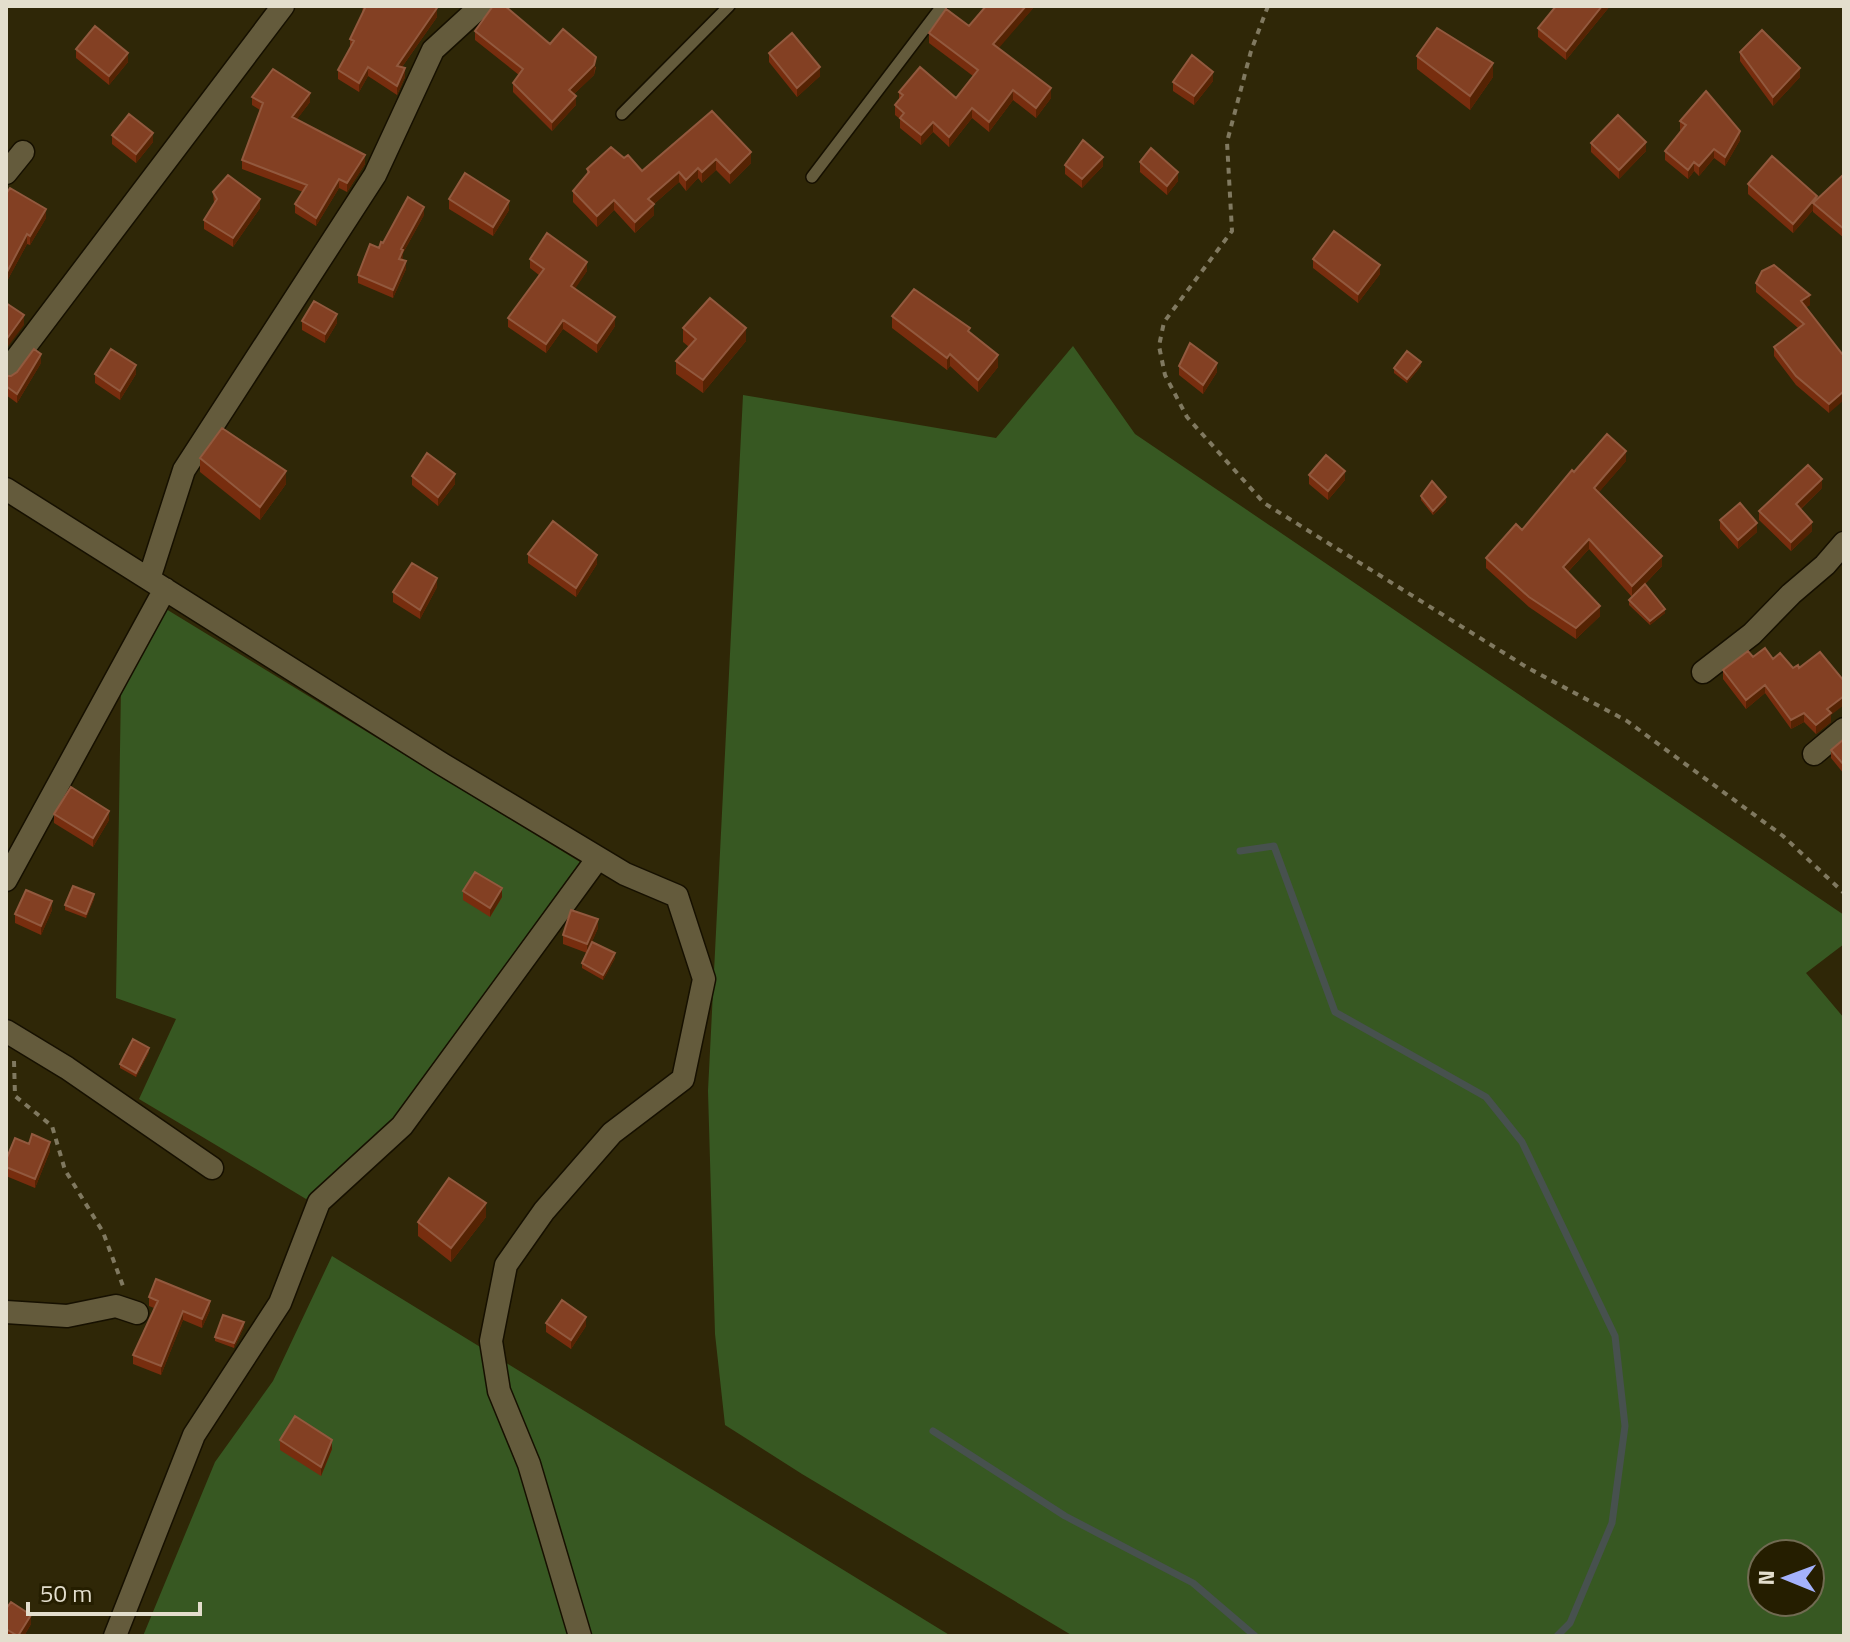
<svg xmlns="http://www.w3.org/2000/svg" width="1850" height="1642" viewBox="0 0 1850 1642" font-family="'Titillium Web',sans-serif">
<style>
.green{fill:#375822;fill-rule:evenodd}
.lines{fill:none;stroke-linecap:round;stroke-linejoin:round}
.stream{stroke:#47514e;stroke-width:7}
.lane-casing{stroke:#161000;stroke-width:14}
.street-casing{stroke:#161000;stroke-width:25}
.path{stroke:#807960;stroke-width:4;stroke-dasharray:6 6;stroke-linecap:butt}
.lane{stroke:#645b3c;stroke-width:11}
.street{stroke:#645b3c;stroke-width:22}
.wall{fill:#772d0e}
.shaded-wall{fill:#552303}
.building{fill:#834023;stroke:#92593e;stroke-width:2}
</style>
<rect width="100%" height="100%" fill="#2f2707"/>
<!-- green -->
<path class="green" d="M1073 346 1135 434 1844 915V944L1806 973 1844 1018V1636H1073L802 1474 725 1425 715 1334 708 1091 743 395 996 438ZM1762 1554H1810V1602H1762Z
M166 609 580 862 394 1119 306 1199 139 1099 176 1019 116 998 121 687Z
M332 1256 951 1636H143L215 1462 273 1381Z"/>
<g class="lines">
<!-- stream -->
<path class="stream" d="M1240 851 1274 846 1335 1012 1486 1097 1522 1142 1615 1336 1625 1426 1612 1523 1570 1623 1557 1636
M933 1431 1065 1516 1193 1583 1255 1636"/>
<!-- lane casing -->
<g class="lane-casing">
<path id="lane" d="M622 114 729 6
M812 177 942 6"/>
</g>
<!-- street casing -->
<g class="street-casing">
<path id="street" d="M6 173 23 152
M6 372 283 6
M6 489 442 764 625 874 677 896 704 979 683 1079 612 1133 544 1211 506 1265 491 1341 499 1391 529 1464 580 1636
M149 579 184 470 375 175 433 50 481 6
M1703 672 1752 634 1791 594 1825 565 1844 543
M1814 754 1844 729
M6 880 165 589
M6 1031 67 1068 212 1168
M6 1312 67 1316 116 1306 137 1313
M115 1636 194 1435 280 1303 319 1202 402 1126 598 858"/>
</g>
<!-- path -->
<path class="path" d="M1268 6 1251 51 1227 142 1232 231 1164 322 1159 346 1165 375 1187 417 1264 503 1528 668 1627 721 1783 836 1844 893
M14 1061 15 1096 52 1126 65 1170 103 1232 123 1286"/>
<!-- lane -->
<use href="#lane" class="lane"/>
<!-- street -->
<use href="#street" class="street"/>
</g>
<!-- wall -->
<path class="wall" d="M363 6 437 17 402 67 405 77 397 95 368 76 359 92 338 79V70L350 48V39L362 13Z
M986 6H1035L998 48 1051 98 1036 118 1013 100 989 132 972 118 949 147 933 132 921 145 900 128V119L895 115V105L899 100V92L956 98 973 76 929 43V33L969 26Z
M1556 6H1610L1566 60 1538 37V28Z
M475 31 550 44 596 67 594 75 574 94 576 105 552 131 513 92V83L519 75 475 40Z
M76 49 128 62 109 85 76 58Z
M1740 52 1800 77 1773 106 1740 61Z
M769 53 820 76 797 97 769 62Z
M1417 56 1493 77 1470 110 1417 69Z
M1213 81 1194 105 1173 91V82Z
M252 97 310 102 296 120 365 164 347 192 339 188 316 226 295 213V204L303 192 242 169V160L260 110 252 105Z
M712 111 751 163 730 184 716 170 702 183 698 178 686 191 679 182 654 204V215L635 233 614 210 597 227 573 202V191L587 175V169L624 158 642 171Z
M1680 121 1740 140 1725 166 1714 158 1699 176 1694 171 1688 179 1665 160V151L1681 131 1680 130Z
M112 135 153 142 136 163 112 144Z
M1591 143 1646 151 1619 179 1591 152Z
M1140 162 1178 181 1167 195 1140 172Z
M1065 165 1103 166 1082 188 1065 174Z
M1844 174V238L1813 212V210L1793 233 1748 194V184L1817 199Z
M213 192 260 208 233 247 204 229V220L214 203Z
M6 194 46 218 30 245 27 244 7 281H6Z
M449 199 509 210 493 236 449 209Z
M424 215 403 253 402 260 406 269 393 298 358 283V275L383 243Z
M530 259 587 271 575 288 615 326 597 353 563 329 546 353 508 327V318L539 275 530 268Z
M1313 259 1380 274 1358 303 1313 268Z
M1756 283 1810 305 1806 307 1843 355 1829 413 1796 385 1774 356V347L1798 328 1756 292Z
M892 316 970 332 998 367 978 392 950 366 947 370 892 328Z
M302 321 337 323 325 343 302 330Z
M683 328 746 341 703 393 676 374V361L689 347 683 342Z
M41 363 17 403 6 395V376H11Z
M1179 366 1217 372 1203 394 1179 375Z
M1421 366 1407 383 1394 373V368Z
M95 374H136L120 400 95 383Z
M200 458 286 484 260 520 200 472Z
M1626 461 1598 493 1662 566 1645 584 1665 613 1650 625 1629 605V600L1632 597 1589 549 1568 572 1600 616 1576 639 1529 607 1486 568V558L1522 530 1574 472Z
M1309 475 1345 480 1328 500 1309 484Z
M412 476 455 484 438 506 412 485Z
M1822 488 1801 509 1812 531 1791 551 1759 520V511Z
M1421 496 1446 502 1433 515 1421 500Z
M1720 520 1757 532 1738 549 1720 529Z
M528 554 597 564 576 597 528 563Z
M437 587 420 619 393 602V592Z
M1773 659 1831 715V722L1816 734 1804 722 1791 729 1765 693 1746 709 1723 679V670Z
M1844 739V774L1831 758V750Z
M54 814 109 820 93 847 54 823Z
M463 891 502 897 490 917 463 900Z
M94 899 86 918 65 910V905Z
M52 910 41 935 15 923V914Z
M598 928 587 953 563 944V935Z
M615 958 603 980 582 968V963Z
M149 1052 136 1077 120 1068V1064Z
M50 1151 35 1188 6 1176V1160Z
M486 1217 451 1262 418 1236V1222Z
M149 1297 210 1310 202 1328 183 1320 161 1375 133 1364V1355L154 1308 149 1306Z
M546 1323 586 1326 571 1349 546 1332Z
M244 1327 234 1348 215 1341V1337Z
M280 1440 332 1449 321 1476 280 1450Z
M6 1609 31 1624 24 1636H6Z"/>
<!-- shaded-wall -->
<path class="shaded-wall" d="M1026 6H1035L993 55V44Z
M1602 6H1610L1566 60V51Z
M437 8V17L397 74V66Z
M128 53V62L109 85V76Z
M596 57 594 75 569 99V90Z
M1493 63V77L1470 110V96Z
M368 67V76L359 92V83Z
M820 67V76L797 97V88Z
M405 68V77L397 95V86Z
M1800 68V77L1773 106V97Z
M1213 72V81L1194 105V96Z
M1051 88V98L1036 118V108Z
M1013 90V100L989 132V122Z
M310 93V102L292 126V117Z
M576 96V105L552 131V122Z
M972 108V118L949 147V137Z
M933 122V132L921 145V135Z
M1740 131V140L1725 166V157Z
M153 133V142L136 163V154Z
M1646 142V151L1619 179V170Z
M1714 149V158L1699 176V166Z
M751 152V163L730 184V173Z
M365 155V164L347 192V183Z
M1103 157V166L1082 188V179Z
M716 159V170L702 183V172Z
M1694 162V171L1688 179V170Z
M698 168V178L686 191V180Z
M679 172V182L654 204V215L635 233V222L648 199Z
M1178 172V181L1167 195V186Z
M339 179V188L316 226V218Z
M1817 196V205L1813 203V210L1793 233V224Z
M260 199V208L233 247V238Z
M614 200V210L597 227V216Z
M509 201V210L493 236V227Z
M424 207V215L403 253V258L399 267 401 249Z
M46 209V218L30 245V236Z
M27 234V244L7 281V272Z
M406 261V269L393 298V290Z
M587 262V271L571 295V286Z
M1380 265V274L1358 303V294Z
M1810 295V305L1801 310V301Z
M337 314V323L325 343V334Z
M24 315V325L6 349V340Z
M615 317V326L597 353V343Z
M563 320V329L546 353V344Z
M746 328V341L703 393V380Z
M41 354V363L17 403V394Z
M950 354V366L947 370V358Z
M998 355V367L978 392V380Z
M1421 362V366L1407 383V379Z
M1217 363V372L1203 394V385Z
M136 365V374L120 400V391Z
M1844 391V400L1829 413V404Z
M1626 451V461L1594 498V488Z
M286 471V484L260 520V507Z
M1345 471V480L1328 500V491Z
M455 474V484L438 506V497Z
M1822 479V488L1796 513V504Z
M1446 497V502L1433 515V511Z
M1812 522V531L1791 551V542Z
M1757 523V532L1738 549V540Z
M1589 539V549L1563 577V567Z
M597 555V564L576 597V588Z
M1662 556V566L1632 597V586Z
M437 578V587L420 619V610Z
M1600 606V616L1576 639V628Z
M1665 609V613L1650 625V621Z
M1765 685V693L1746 709V700Z
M1844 696V705L1831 715V722L1816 734V725L1827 709Z
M1804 713V722L1791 729V720Z
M109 811V820L93 847V838Z
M502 888V897L490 917V908Z
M94 894V899L86 918V914Z
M52 901V910L41 935V926Z
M598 919V928L587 953V944Z
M615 953V958L603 980V975Z
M149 1048V1052L136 1077V1073Z
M50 1142V1151L35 1188V1179Z
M486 1203V1217L451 1262V1248Z
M210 1301V1310L202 1328V1319Z
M183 1311V1320L161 1375V1366Z
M586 1317V1326L571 1349V1340Z
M244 1322V1327L234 1348V1343Z
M332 1440V1449L321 1476V1467Z
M31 1615V1624L24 1636H18Z"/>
<!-- building -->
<path class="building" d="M363 6H433L437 8 397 66 405 68 397 86 368 67 359 83 338 70 354 41 350 39 365 8Z
M493 6H505L550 44 563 29 596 57 594 65 569 90 576 96 552 122 513 83 523 69 475 31Z
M986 6H1026L993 44 1051 88 1036 108 1013 90 989 122 972 108 949 137 933 122 921 135 900 118 904 113 895 105 903 95 899 92 920 67 956 98 978 70 929 33 946 9 969 26Z
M1556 6H1602L1566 51 1538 28Z
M95 26 128 53 109 76 76 49Z
M1437 28 1493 63 1470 96 1417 56Z
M1762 30 1800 68 1773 97 1740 52Z
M792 33 820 67 797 88 769 53Z
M1192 55 1213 72 1194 96 1173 82Z
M273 69 310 93 292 117 365 155 347 183 339 179 316 218 295 204 307 185 242 160 263 103 252 97Z
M1706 91 1740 131 1725 157 1714 149 1699 166 1694 162 1688 170 1665 151 1686 125 1680 121Z
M712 111 751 152 730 173 716 159 702 172 698 168 686 180 679 172 648 199 654 204 635 222 614 200 597 216 573 191 589 172 587 169 611 147 624 158 628 155 642 171Z
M129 114 153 133 136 154 112 135Z
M1618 115 1646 142 1619 170 1591 143Z
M1083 140 1103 157 1082 179 1065 165Z
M1151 148 1178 172 1167 186 1140 162Z
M1772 156 1817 196 1793 224 1748 184Z
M465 173 509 201 493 227 449 199Z
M1844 174V229L1813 203Z
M228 175 260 199 233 238 204 220 217 199 213 192Z
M10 188 46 209 30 236 27 234 7 272H6V194Z
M408 197 424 207 401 249 403 250 399 259 406 261 393 290 358 275 370 244 379 248 381 242 383 243Z
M1334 231 1380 265 1358 294 1313 259Z
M547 233 587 262 571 286 615 317 597 343 563 320 546 344 508 318 544 269 530 259Z
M1774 265 1810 295 1801 301 1843 355H1844V391L1829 404 1796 376 1774 347 1804 324 1756 283 1762 271Z
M914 289 970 328 968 331 998 355 978 380 950 354 947 358 892 316Z
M710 298 746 328 703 380 676 361 696 339 683 328Z
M314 301 337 314 325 334 302 321Z
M6 303 24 315 6 340Z
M1190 343 1217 363 1203 385 1179 366Z
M34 349 41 354 17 394 6 386V376H11L17 372Z
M111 349 136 365 120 391 95 374Z
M1407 351 1421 362 1407 379 1394 368Z
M222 428 286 471 260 507 200 458Z
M1607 434 1626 451 1594 488 1662 556 1632 586 1589 539 1563 567 1600 606 1576 628 1529 597 1486 558 1516 524 1522 530 1572 470 1574 472Z
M427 453 455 474 438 497 412 476Z
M1326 455 1345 471 1328 491 1309 475Z
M1808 465 1822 479 1796 504 1812 522 1791 542 1759 511Z
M1432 481 1446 497 1433 511 1421 496Z
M1740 503 1757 523 1738 540 1720 520Z
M553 521 597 555 576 588 528 554Z
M412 563 437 578 420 610 393 592Z
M1645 584 1665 609 1650 621 1629 600Z
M1765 648 1773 659 1780 653 1793 668 1798 665 1799 668 1820 652 1844 681V696L1827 709 1831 713 1816 725 1804 713 1791 720 1765 685 1746 700 1723 670 1748 651 1753 657Z
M1844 739V765L1831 750Z
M71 787 109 811 93 838 54 814Z
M475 872 502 888 490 908 463 891Z
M73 886 94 894 86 914 65 905Z
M26 890 52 901 41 926 15 914Z
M571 910 598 919 587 944 563 935Z
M592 942 615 953 603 975 582 963Z
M133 1039 149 1048 136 1073 120 1064Z
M32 1134 50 1142 35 1179 6 1167V1160L15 1138 29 1144Z
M449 1178 486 1203 451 1248 418 1222Z
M156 1279 210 1301 202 1319 183 1311 161 1366 133 1355 158 1301 149 1297Z
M562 1300 586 1317 571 1340 546 1323Z
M223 1315 244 1322 234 1343 215 1337Z
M295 1416 332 1440 321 1467 280 1440Z
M11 1602 31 1615 18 1636 6 1629V1609Z"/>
<!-- border -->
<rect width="1850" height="1642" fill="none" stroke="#e3decd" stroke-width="16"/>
<!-- north arrow -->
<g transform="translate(1786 1578) rotate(271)"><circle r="38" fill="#251e00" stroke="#716b52" stroke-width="2"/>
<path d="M0-6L14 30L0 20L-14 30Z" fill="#a4b2fc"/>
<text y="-12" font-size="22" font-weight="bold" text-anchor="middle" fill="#e3decd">N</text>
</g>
<!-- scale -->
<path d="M28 1602v12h172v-12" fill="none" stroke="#e3decd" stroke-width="4"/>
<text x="40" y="1602" font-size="24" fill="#e3decd" stroke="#251e00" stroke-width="6" paint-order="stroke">50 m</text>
</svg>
